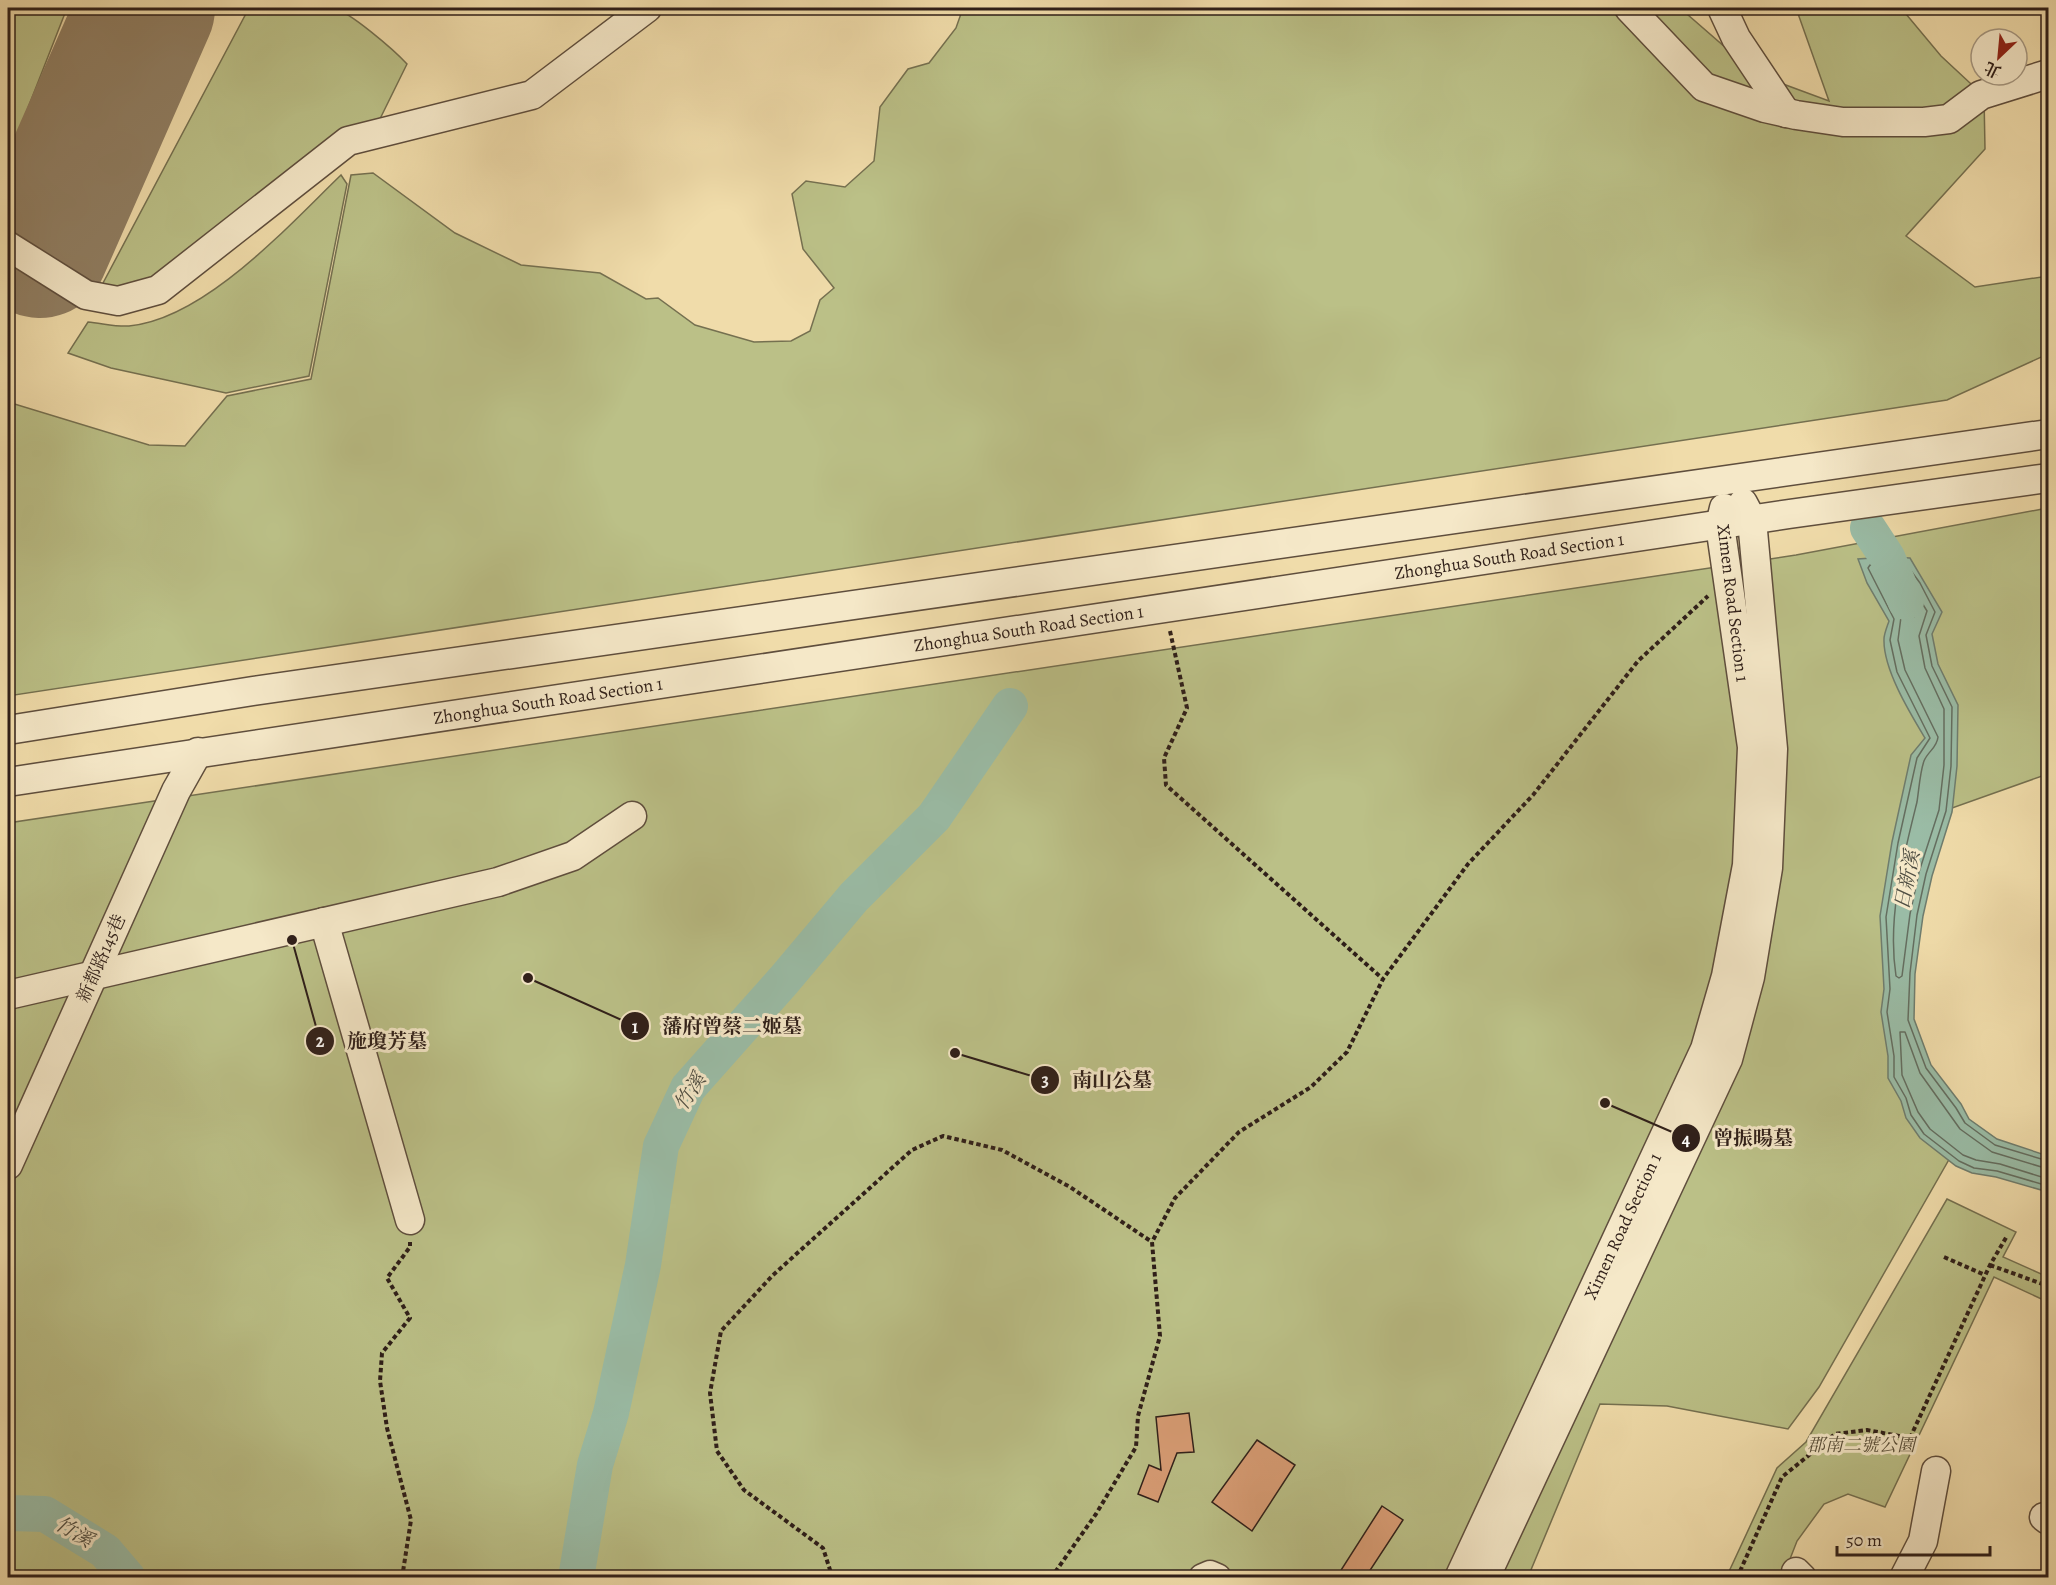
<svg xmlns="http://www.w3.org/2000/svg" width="2056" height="1585" viewBox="0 0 2056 1585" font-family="Alegreya,'Noto Serif TC',serif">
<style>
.green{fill:#bbc087;stroke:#757050;stroke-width:1.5}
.water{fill:#9abca6;stroke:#6f7d6e;stroke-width:1.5}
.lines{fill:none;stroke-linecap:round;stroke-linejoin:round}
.shore{stroke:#646e60;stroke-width:1.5}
.river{stroke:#9abca6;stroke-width:36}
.runway{stroke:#907e62;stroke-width:138}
.building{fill:#d99d75;stroke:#2f1f19;stroke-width:1.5}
.minor-casing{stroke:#5f4e3d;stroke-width:31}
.path{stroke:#2f1f19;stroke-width:4;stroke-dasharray:4.5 3;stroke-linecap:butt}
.minor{stroke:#f5e8c8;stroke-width:28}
.labels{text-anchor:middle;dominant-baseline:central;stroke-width:6;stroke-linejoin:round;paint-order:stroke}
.street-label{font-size:18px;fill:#2f1f19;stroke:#f5e8c8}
.park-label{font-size:18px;font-style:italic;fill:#594f3a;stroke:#f5e8c8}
.water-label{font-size:20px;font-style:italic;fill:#4f4e43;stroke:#f5e8c8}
.leader{fill:none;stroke:#2f1f19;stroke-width:2}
.callout-dot{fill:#2f1f19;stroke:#f5e8c8;stroke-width:2}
.mark-label{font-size:18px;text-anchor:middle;font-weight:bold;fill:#fff}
.callout-label{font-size:20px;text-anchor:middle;font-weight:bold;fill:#2f1f19;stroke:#f5e8c8;stroke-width:6;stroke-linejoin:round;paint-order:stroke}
</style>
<rect width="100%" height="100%" fill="#f0dcaa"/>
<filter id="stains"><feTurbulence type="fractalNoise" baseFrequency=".00333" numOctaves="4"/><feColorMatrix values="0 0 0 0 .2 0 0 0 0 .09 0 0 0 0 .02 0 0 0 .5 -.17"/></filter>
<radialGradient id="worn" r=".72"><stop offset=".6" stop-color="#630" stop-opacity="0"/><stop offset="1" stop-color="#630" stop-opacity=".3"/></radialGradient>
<!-- green -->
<path class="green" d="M8 8H67L8 159Z
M249 8C274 8 309 3 333 8 349 11 394 50 407 64L373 133 226 251 94 300Z
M963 8H1680L1756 74 1829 101 1796 8H1901L1941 56 1984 96 1985 149 1906 236 1975 287 2048 276V354L1947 400 8 696V402L149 445 185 446 227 396 311 379 351 175 373 173 455 233 521 265 600 273 646 299 658 298 695 325 754 342 791 341 810 331 820 300 834 288 803 249 792 194 806 181 845 187 874 161 880 107 908 69 929 63 956 28Z
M341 175 347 184 309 376 226 393 111 368 68 353 88 322C101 323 116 327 129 326 205 319 288 226 341 175Z
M2048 508V778L2042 776 1935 814 1894 1018 1959 1142 1819 1387 1788 1429 1667 1406 1600 1404 1528 1577H8V823L1796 555Z
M1947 1199 2016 1232 2003 1257 2048 1277V1302L1994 1277 1885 1507 1848 1494 1824 1504 1797 1541 1783 1577 1726 1578 1777 1468 1806 1442Z"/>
<!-- water -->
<path class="water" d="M1887 557 1910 558 1942 612 1932 634 1938 664 1958 705 1957 766 1952 812 1932 876 1923 916 1915 974 1914 1019 1931 1065 1961 1104 1969 1119 1997 1139 2048 1156V1192L1996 1177 1972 1173 1956 1166 1920 1138 1906 1118 1901 1101 1888 1078V1056L1881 1012 1884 989 1880 916 1892 842 1911 755 1925 738C1910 713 1883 669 1884 639 1884 634 1887 627 1889 621L1867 583 1858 559Z"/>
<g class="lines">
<!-- shore -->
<path class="shore" d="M1881 571 1903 572 1927 611 1919 636 1925 668 1944 709V765L1939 810 1919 872 1910 914 1902 976 1899 978 1896 976C1887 918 1903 858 1917 802 1919 789 1920 772 1924 761 1928 751 1937 748 1938 737L1905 670 1898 640 1901 617 1879 577Z
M1896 580 1906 591 1916 611 1914 617 1910 616 1893 584Z
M2048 1161 1995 1145 1965 1123 1956 1108 1926 1068 1908 1020 1910 973 1917 915 1926 874 1946 811 1951 766 1952 707 1932 666 1926 635 1935 612 1920 583 1906 564 1870 565 1868 568 1894 619 1890 640 1897 672 1930 738 1917 758 1898 843 1886 917 1890 989 1887 1012 1894 1056V1077L1906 1098 1911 1115 1924 1134 1959 1161 1974 1168 1997 1171 2048 1186
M2048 1169 1992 1152 1960 1129 1920 1073 1905 1032H1900L1902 1075 1918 1112 1930 1129 1963 1155 1976 1160 2000 1164 2048 1179"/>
<!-- river -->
<path class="river" d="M1868 528 1887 557 1906 602
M8 1513 45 1514 105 1551 128 1578
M576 1578 595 1465 611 1413 643 1265 661 1146 688 1088 784 980 854 897 934 817 1010 706"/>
<!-- runway -->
<path class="runway" d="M40 249 146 8"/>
</g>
<!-- building -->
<path class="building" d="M1189 1413 1194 1452 1177 1453 1158 1502 1138 1494 1149 1465 1161 1470 1156 1417Z
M1257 1440 1295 1465 1252 1531 1212 1502Z
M1382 1506 1403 1520 1365 1578H1336Z"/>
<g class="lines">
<!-- minor casing -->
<g class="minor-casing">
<g id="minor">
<path d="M1629 8 1704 87 1765 108 1796 115 1843 122H1924L1949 119 1981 95 2048 74"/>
<path d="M1722 8 1736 38 1786 113"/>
<path d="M8 246 86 295 118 301 158 290 348 141 532 95 647 8"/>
<path d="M8 730 253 691 2048 434"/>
<path id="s1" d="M8 782 1789 514 2048 478"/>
<path d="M324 922 410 1220"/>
<path d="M8 995 498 882 573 856 632 816"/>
<path d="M8 1165 176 791 198 752"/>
<path d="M2044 1517 2048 1520"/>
<path d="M1796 1572 1802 1578"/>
<path d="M1203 1578 1210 1575 1217 1578"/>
<path id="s2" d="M1459 1578 1705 1049 1726 976 1747 865 1752 747 1720 525 1724 508"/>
<path d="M1485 1578 1728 1059 1750 977 1768 868 1773 749 1752 520 1743 503"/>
<path d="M1904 1578 1923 1541 1936 1471"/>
</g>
</g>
<!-- path -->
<path class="path" d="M1170 631 1187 708 1164 758 1166 785 1383 979
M1944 1257 1985 1275
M1990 1265 2048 1286
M402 1578 411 1520 387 1428 380 1381 382 1353 410 1318 387 1278 410 1247V1242
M829 1578 831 1573 823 1548 744 1490 717 1451 710 1393 721 1331 773 1275 912 1150 943 1136 1002 1150 1070 1187 1152 1242
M1051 1578 1096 1514 1136 1447 1138 1416 1160 1336 1152 1242 1175 1198 1239 1132 1311 1087 1347 1052 1383 979 1468 864 1533 795 1638 661 1708 596
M1737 1578 1782 1477 1835 1434 1867 1430 1910 1438 1990 1265 2007 1236"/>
<!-- minor -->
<use href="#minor" class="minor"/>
</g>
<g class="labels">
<!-- street labels -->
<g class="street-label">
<text stroke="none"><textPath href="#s1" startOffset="1518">Zhonghua South Road Section 1</textPath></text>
<text transform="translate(1733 603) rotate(83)">Ximen Road Section 1</text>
<text stroke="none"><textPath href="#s1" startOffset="1032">Zhonghua South Road Section 1</textPath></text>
<text stroke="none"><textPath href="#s1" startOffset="546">Zhonghua South Road Section 1</textPath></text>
<text transform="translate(101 958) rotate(-66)">新都路145巷</text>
<text stroke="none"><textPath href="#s2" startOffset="388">Ximen Road Section 1</textPath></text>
</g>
<!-- park labels -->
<g class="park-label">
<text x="1861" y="1445">郡南二號公園</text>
</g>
<!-- water labels -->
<g class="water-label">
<text transform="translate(1907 880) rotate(-79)">日新溪</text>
<text transform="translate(690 1092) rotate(-57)">竹溪</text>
<text transform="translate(74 1532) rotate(31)">竹溪</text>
</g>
</g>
<!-- callouts -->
<path class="leader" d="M528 978L635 1026M292 940L320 1041M955 1053L1045 1080M1605 1103L1686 1138"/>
<g class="callout-dot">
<circle cx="528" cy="978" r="6"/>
<circle cx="292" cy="940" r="6"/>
<circle cx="955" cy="1053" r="6"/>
<circle cx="1605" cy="1103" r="6"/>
<circle cx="635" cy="1026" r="15"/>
<circle cx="320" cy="1041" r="15"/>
<circle cx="1045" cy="1080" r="15"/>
<circle cx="1686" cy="1138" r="15"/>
</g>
<g class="mark-label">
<text x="635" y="1033">1</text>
<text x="320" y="1047">2</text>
<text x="1045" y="1086">3</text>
<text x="1686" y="1145">4</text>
</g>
<g class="callout-label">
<text x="732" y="1033">藩府曾蔡二姬墓</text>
<text x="387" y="1048">施瓊芳墓</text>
<text x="1112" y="1087">南山公墓</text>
<text x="1753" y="1145">曾振暘墓</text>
</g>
<!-- margin -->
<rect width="2056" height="1585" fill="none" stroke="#f0dcaa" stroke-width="30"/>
<rect x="9" y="9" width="2038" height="1567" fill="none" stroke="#2f1f19" stroke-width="3"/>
<rect x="15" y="15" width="2026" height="1555" fill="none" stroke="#2f1f19" stroke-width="1.5"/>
<!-- north arrow -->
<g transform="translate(1999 57) rotate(206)"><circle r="28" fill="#f5e8c8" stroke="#a69882" stroke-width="1.5"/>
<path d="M0-4.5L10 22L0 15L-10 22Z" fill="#8f2418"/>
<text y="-9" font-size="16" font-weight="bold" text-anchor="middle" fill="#2f1f19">北</text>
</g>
<!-- scale -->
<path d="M1837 1546v9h153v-9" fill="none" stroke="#2f1f19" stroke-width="3"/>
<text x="1846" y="1546" font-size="18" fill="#2f1f19" stroke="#f5e8c8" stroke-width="4.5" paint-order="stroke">50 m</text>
<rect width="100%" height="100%" filter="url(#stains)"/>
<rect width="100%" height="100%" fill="url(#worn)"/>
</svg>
